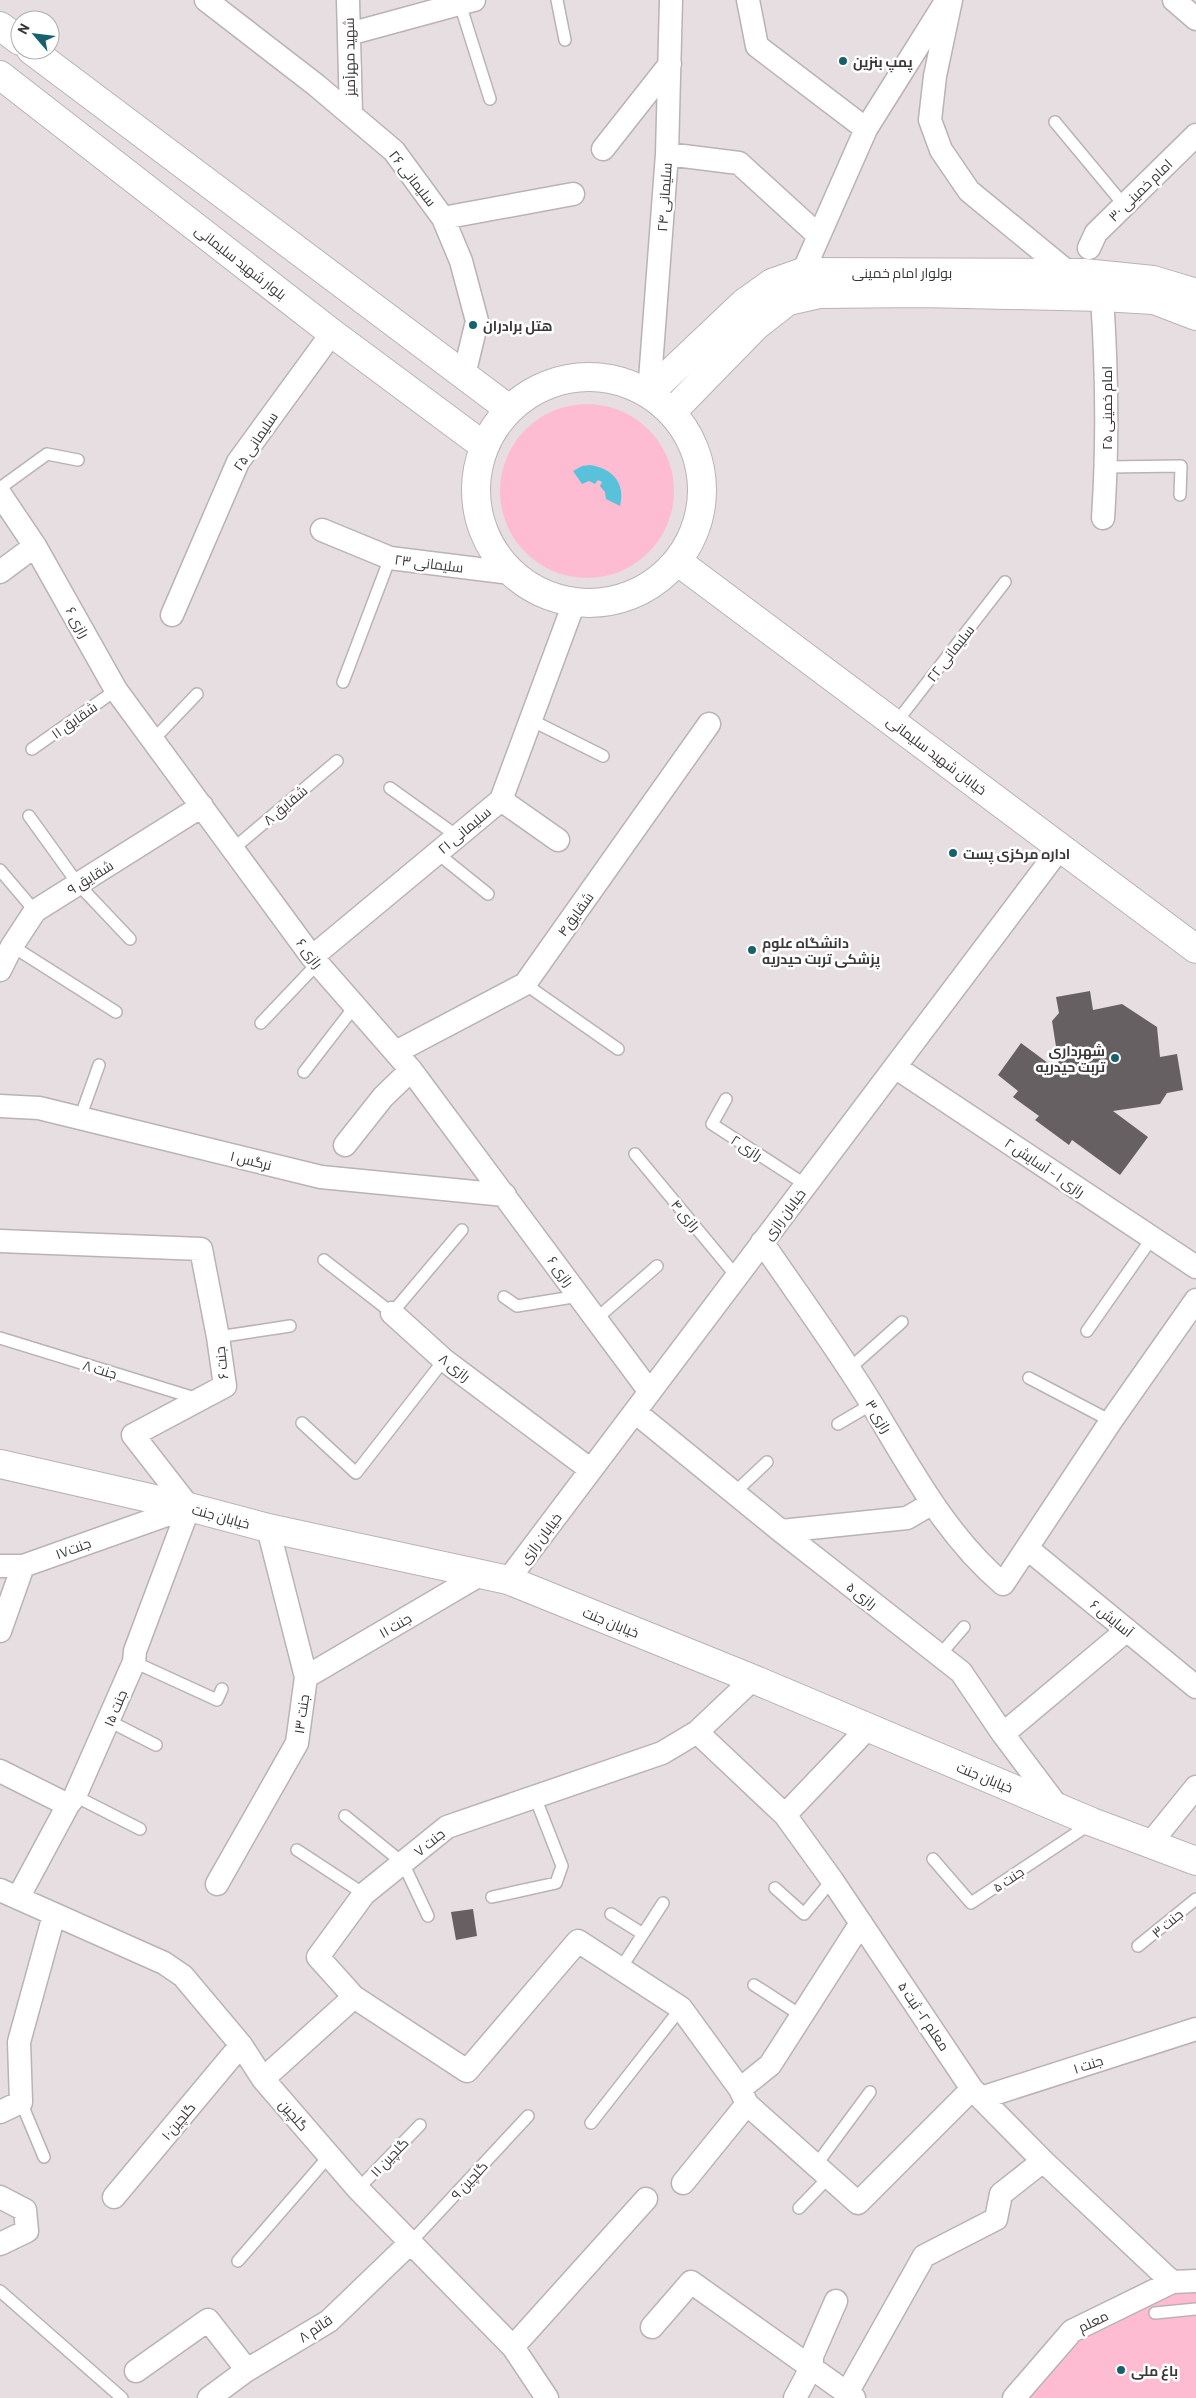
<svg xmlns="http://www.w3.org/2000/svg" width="1196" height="2398" viewBox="0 0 1196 2398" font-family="Barlow,Cairo,sans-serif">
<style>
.green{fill:#febcd2}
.water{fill:#58c2da}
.building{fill:#676062}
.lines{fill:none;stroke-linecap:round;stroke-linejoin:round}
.lane-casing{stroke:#bab2b5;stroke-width:14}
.street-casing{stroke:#bab2b5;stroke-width:25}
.secondary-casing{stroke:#bab2b5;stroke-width:30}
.lane{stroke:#fff;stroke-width:11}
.street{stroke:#fff;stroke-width:22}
.secondary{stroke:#fff;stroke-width:28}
.poi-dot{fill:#17616f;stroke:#fff;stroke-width:2}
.labels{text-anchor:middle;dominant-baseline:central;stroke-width:5;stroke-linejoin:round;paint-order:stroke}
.street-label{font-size:14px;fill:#3a3738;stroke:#fff}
.poi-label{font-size:14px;font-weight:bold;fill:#3a3738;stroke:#fff;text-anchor:start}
</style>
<rect width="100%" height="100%" fill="#e6dee1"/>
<!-- green -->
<path class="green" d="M500 491a87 87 0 1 1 174 0a87 87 0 1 1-174 0Z
M1196 2292V2398H1025L1068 2343 1173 2293Z"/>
<!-- water -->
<path class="water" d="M590 465C612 468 626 483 620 506L606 499 605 492 600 486 602 482 598 480 595 484 589 481 582 484 573 471 582 466Z"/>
<!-- building -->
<path class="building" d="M1090 991 1093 1010 1122 1004 1157 1027 1160 1057 1177 1054 1183 1090 1167 1093 1160 1104 1113 1111 1148 1137 1120 1175 1072 1140 1069 1145 1035 1120 1039 1116 1013 1097 1018 1091 998 1075 1021 1043 1060 1072 1052 1021 1059 1013 1056 997Z
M473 1909 477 1936 456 1940 451 1912Z"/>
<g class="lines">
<!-- lane casing -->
<g class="lane-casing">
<path id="lane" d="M557 0 565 40
M460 4 490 99
M1055 122 1124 205
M1107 467 1181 466 1180 495
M0 488 47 454 78 460
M343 682 390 558
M531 720 603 756
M895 724 1005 582
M154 739 197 694
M32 749 116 690
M390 788 457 836
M29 816 78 884 130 939
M233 849 337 761
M437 853 488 894
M0 870 35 911
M12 946 116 1012
M525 984 618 1049
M261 1023 318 963
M304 1072 355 1006
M726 1099 712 1124 806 1185
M80 1118 99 1065
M635 1154 737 1277
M324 1260 392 1313 462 1230
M504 1297 517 1306 579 1296
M596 1319 657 1266
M1087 1331 1152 1238
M218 1337 290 1326
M0 1338 198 1399
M849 1369 902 1322
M1029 1378 1111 1421
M302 1423 356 1473 444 1360
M838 1424 872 1404
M733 1494 767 1462
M939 1656 964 1627
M134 1662 217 1700 222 1689
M109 1721 156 1745
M75 1796 140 1829
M345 1816 403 1863 428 1916
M297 1850 364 1894
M933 1859 971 1903 1090 1824
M775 1888 804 1914 832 1880
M492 1897 556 1883 562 1866 535 1797
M611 1914 643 1934
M1138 1946 1196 1899
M621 1968 663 1903
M754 1985 802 2016
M21 2102 44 2157
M591 2123 681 2008
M816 2165 870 2092
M358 2189 420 2125
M799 2208 829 2177
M410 2243 528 2116
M238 2261 329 2156
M0 2291 122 2398
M1155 2313 1196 2309"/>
</g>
<!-- street casing -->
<g class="street-casing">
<path id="street" d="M206 0 316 85 394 151 443 218 461 261 477 321 464 375
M348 0 351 114
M748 0 757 46 866 129
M951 0 935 76 930 120 941 150 969 191 1069 273
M1174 0 1196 19
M349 34 474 0
M603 149 670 64
M667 154 739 163 819 236
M443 218 573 194
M1089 248 1096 233 1196 135
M803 272 866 129 945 3
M1102 297C1107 371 1108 444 1103 518
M649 393 667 154 671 0
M0 494 35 546 116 690 312 957 411 1070 650 1392
M322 530 390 558 511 573
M0 572 35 546
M172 615 238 462 332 333
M501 800 558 840
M312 957 501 800 574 603
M0 970 12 946 35 911 202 806
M396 1052 525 984 709 724
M895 1067 1196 1267
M0 1106 39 1108 321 1177 505 1195
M345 1145 383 1097 411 1070
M0 1241 201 1249 218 1337 225 1386 133 1435 189 1507
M762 1242C799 1296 837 1348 871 1403 910 1467 945 1535 1003 1584L1111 1421 1196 1300
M392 1313 444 1360 591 1470
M635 1412 781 1531 961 1672 1003 1734 1058 1807
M781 1531 907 1518 931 1504
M1028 1549 1196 1687
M0 1566H23L189 1507
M508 1580 1060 848
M0 1631 23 1566
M306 1677 483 1573
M697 1732 785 1815 832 1880 972 2089 1043 2161 1172 2282
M1003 1734 1127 1630
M0 1771 68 1805
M785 1815 867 1729
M1149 1845 1196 1787
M217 1884 297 1743 306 1677 268 1528
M0 1890 164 1963 183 1976 241 2045 263 2079 358 2189 513 2347 547 2398
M18 1898 68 1805 75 1796 134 1662 135 1651 189 1507
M354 1997 467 2071 578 1941 681 2008 740 2089 747 2104 858 2203 972 2089
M263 2079 354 1997 318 1957 364 1894 447 1827 662 1753 697 1732 753 1679
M740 2089 770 2065 861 1923
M981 2098 1196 2029
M0 2112 21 2102 19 2042 54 1915
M683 2183 747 2104
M0 2197 25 2210 27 2231 0 2244
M114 2197 241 2045
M652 2327 691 2282 854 2398
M513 2347 646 2199
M136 2371 208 2320 247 2370
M847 2393 924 2256 996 2219 1001 2194 1043 2161
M209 2398 247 2370 329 2321 410 2243
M795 2398 812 2366V2356L836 2301
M1014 2398 1072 2331 1172 2282 1196 2281"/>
</g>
<!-- secondary casing -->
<g class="secondary-casing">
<path id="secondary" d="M0 26 20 41
M31 50 509 409
M0 75 332 333 484 446
M476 490a113 113 0 1 1 226 0a113 113 0 1 1-226 0Z
M649 393 744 303 772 283 803 272 1084 273 1153 280 1196 293
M672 412 756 326 788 301 819 294 921 293 1102 297 1154 300 1196 316
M677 561 1196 949
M0 1464 189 1507 268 1528 508 1580 753 1679 1092 1822 1196 1861"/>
</g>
<!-- lane -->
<use href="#lane" class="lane"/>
<!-- street -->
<use href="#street" class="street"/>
<!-- secondary -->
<use href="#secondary" class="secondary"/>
</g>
<!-- markers -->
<g class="poi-dot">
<circle cx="843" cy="61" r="5"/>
<circle cx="473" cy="325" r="5"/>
<circle cx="953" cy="853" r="5"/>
<circle cx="752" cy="950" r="5"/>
<circle cx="1115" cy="1058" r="5"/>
<circle cx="1121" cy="2370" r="5"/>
</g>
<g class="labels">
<!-- street labels -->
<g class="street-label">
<text transform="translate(349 57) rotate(-91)">شهید مهرآمیز</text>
<text transform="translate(413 178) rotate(52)">سلیمانی ۲۶</text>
<text transform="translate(1140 190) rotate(-44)">امام خمینی ۳۰</text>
<text transform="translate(664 197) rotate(-86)">سلیمانی ۲۴</text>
<text transform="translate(241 262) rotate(38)">بلوار شهید سلیمانی</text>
<text x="902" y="272">بولوار امام خمینی</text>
<text transform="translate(1106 408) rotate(-90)">امام خمینی ۲۵</text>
<text transform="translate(255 441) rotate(-56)">سلیمانی ۲۵</text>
<text transform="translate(429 563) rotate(7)">سلیمانی ۲۳</text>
<text transform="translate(78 622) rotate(61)">رازی ۶</text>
<text transform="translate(950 653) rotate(-52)">سلیمانی ۲۲</text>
<text transform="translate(74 720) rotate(-35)">شقایق ۱۱</text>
<text transform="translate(937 755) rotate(37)">خیابان شهید سلیمانی</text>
<text transform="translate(285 805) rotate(-40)">شقایق ۸</text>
<text transform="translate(464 830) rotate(-40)">سلیمانی ۲۱</text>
<text transform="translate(90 877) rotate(-32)">شقایق ۹</text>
<text transform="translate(575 914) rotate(-54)">شقایق۴</text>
<text transform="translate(310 953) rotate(52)">رازی ۶</text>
<text transform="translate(747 1147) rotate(33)">رازی ۲</text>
<text transform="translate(251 1160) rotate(14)">نرگس ۱</text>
<text transform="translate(1045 1167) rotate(34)">رازی ۱ - آسایش ۲</text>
<text transform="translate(784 1214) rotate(-53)">خیابان رازی</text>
<text transform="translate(686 1215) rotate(50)">رازی ۴</text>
<text transform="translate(561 1271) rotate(54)">رازی ۶</text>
<text transform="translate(221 1363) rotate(-96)">جنت ۶</text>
<text transform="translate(455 1367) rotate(38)">رازی ۸</text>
<text transform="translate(100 1369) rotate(17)">جنت ۸</text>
<text transform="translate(879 1416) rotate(59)">رازی ۳</text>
<text transform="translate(221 1516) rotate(15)">خیابان جنت</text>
<text transform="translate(540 1538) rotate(-53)">خیابان رازی</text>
<text transform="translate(73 1548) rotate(-20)">جنت۱۷</text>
<text transform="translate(862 1595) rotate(38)">رازی ۵</text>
<text transform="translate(1112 1618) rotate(39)">آسایش ۶</text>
<text transform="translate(611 1622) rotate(22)">خیابان جنت</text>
<text transform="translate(395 1625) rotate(-30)">جنت ۱۱</text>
<text transform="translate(115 1708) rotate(-67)">جنت ۱۵</text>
<text transform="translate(301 1714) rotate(-82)">جنت ۱۳</text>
<text transform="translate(985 1777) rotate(22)">خیابان جنت</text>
<text transform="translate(429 1842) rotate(-39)">جنت ۷</text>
<text transform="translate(1008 1879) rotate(-34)">جنت ۵</text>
<text transform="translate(1167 1923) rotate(-40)">جنت ۳</text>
<text transform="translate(924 2016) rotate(56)">معلم ۲- ثبت ۵</text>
<text transform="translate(1088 2064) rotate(-18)">جنت ۱</text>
<text transform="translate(294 2115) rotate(49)">گلچین</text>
<text transform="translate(178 2121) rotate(-50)">گلچین۱۰</text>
<text transform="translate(389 2157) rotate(-46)">گلچین ۱۱</text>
<text transform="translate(469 2180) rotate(-47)">گلچین ۹</text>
<text transform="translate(1093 2321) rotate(-26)">معلم</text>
<text transform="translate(315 2328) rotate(-34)">قائم ۸</text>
</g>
<!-- poi labels -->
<g class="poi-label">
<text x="853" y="61">پمپ بنزین</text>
<text x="483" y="325">هتل برادران</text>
<text x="963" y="853">اداره مرکزی پست</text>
<text x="762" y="942">دانشگاه علوم<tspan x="762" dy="16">پزشکی تربت حیدریه</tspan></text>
<text x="1105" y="1050" text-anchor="end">شهرداری<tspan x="1105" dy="16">تربت حیدریه</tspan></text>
<text x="1131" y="2370">باغ ملی</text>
</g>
</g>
<!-- north arrow -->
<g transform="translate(35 35) rotate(298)"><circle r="24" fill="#ffffff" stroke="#b0afaf"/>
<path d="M0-4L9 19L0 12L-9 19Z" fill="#17616f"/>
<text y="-8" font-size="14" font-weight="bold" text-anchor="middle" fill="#3a3738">N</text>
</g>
</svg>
